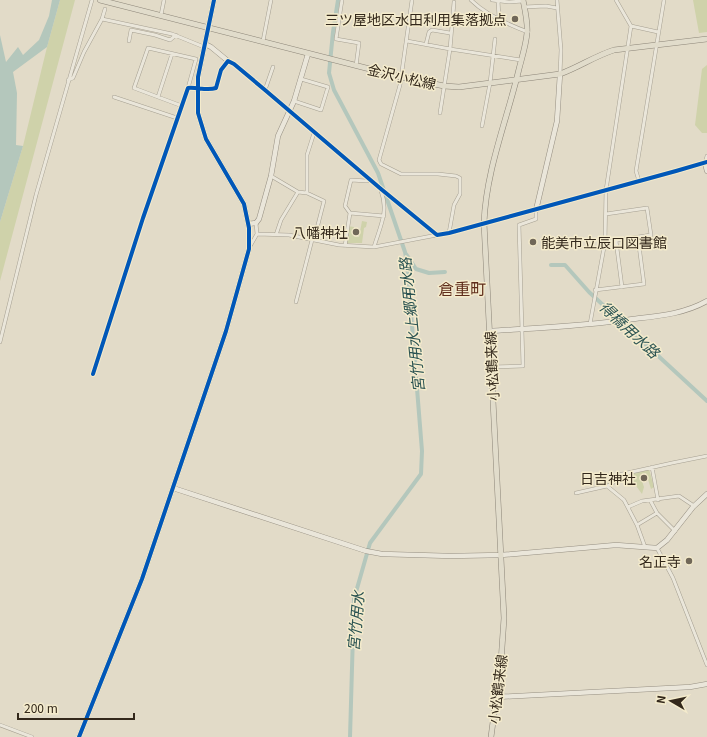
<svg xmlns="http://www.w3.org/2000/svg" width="707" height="737" viewBox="0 0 707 737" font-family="Georgia,'Noto Sans JP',serif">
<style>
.green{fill:#cfd2aa}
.water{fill:#b4c7bc}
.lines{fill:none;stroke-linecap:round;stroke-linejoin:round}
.canal{stroke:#b4c7bc;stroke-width:4}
.street-casing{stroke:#a6a092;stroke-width:4}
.secondary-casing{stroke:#968f82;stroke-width:5.5}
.primary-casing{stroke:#8c8578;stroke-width:6}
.street{stroke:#eae6da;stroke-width:3}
.secondary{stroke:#eae6da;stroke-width:4.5}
.primary{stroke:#e1dccb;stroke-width:5}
.cycleway-casing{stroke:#f4ebcc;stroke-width:6}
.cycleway{stroke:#0057b8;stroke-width:4}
.poi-dot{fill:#706758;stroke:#f4ebcc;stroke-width:1.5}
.labels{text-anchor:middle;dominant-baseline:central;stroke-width:3;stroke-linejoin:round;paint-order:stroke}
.poi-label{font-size:14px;fill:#33281b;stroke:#f4ebcc;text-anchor:end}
.street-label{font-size:14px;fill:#33281b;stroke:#f4ebcc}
.water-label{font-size:15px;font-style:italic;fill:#2a5352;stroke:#f4ebcc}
.quarter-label{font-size:16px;fill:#5f2d1b;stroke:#f4ebcc}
</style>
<rect width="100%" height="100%" fill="#e2dbc8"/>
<!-- green -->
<path class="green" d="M60 0H75L0 281V222L23 146 47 47Z
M693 0H707V32L699 33Z
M707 65V133H702L695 125 702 69Z
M362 221 367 222 366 227 364 228 362 243H346L348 226 354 227 353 236 359 237Z
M649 469 654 487 651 489 646 473 640 475 644 487 642 494 631 479 633 474Z"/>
<!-- water -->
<path class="water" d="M52 0H60L47 47 13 72 17 93 16 145 23 146 0 222V35L6 62 18 47 23 55 39 40 49 16Z"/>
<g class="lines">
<!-- canal -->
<path class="canal" d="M338 0 333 32 329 73 334 90 378 173 405 252 407 263 422 451 421 474 370 543 354 599 350 737
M406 254 416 269 429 273 445 272
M551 265H565L589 292 707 401"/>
<!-- street casing -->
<g class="street-casing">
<path id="street" d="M342 0 336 39 359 43 356 66
M412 0 400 85 379 160 381 164 401 174H438L456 176 460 178V194L454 205 449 233
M471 0C485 14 509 25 528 32
M492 0 509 2 523 1
M498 0 499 18
M557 0 561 50 560 74
M524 7 546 6 557 8
M161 15 164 0
M102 19 172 34 204 47
M631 26 658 32
M129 41 131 30 155 35 170 40 176 35
M263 41 271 0
M407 41 450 49 521 60
M426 44 429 32 432 30 450 33
M68 80 73 78 84 52 102 19 105 9
M265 90 273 67
M114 97 177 118
M158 97 172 54
M294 101 321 110 328 87 301 79
M182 106 134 88 148 48 196 59 188 88
M440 113 450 49 454 2
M482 126 490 83 495 39
M705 163 707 156
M271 176 298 192 307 193 324 201 314 240
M639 181 636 171 664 0
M307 193V155L314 133
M350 213 384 216
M256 223 257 234
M276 235 281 220 298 192
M616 241 622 287
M605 242 651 235 647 208 606 214
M345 246 350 213 345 206 351 180 367 181 370 180
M374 247C380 227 389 211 381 191
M249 248 257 234 289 235 339 245 374 247 437 235
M595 290 644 284 638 238
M296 302 312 240
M590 324 605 242 606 190 631 26 616 0
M0 342 36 195 92 0
M492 367 523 366 519 225 536 219V210
M93 374 143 218 188 88C197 87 207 91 216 88L221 70 228 61 234 64 265 90 381 189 437 235 449 233 676 171 707 162
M652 467 658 500
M607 486 624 500 637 525 645 547
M576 493 607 486 613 483 618 475 672 463 707 456
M650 500 657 513 675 531
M628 507 642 501 679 496 694 506
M637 525 657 513
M657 548 673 578 707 665
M0 725 32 737"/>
</g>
<!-- secondary casing -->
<g class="secondary-casing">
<path id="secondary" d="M205 44 211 47 228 61
M705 163 707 171
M536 210 557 121 560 74
M248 224 256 223 259 219 271 176 278 136 294 101 308 54
M490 331C538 328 586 326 633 319 659 316 684 314 707 301
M173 488 366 551 382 554 451 556 501 555 616 545 657 548 667 540 693 507 707 494
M497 697 690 687 707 684
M79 737 142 579 226 331 249 249V228L244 204 206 139 198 113V77L214 0"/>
</g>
<!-- primary casing -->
<g class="primary-casing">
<path id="primary" d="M100 0 401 77 444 86 459 87 560 74C579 67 595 56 614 50L707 39
M491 737 501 662 504 618 484 223C486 170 507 120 519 69 522 57 526 45 527 33 528 23 525 10 523 0"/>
</g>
<!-- street -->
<use href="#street" class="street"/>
<!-- secondary -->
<use href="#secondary" class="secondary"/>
<!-- primary -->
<use href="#primary" class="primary"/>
<!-- cycleway casing -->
<g class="cycleway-casing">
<path id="cycleway" d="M93 374 143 218 188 88C197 87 207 91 216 88L221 70 228 61 234 64 265 90 381 189 437 235 449 233 676 171 707 162
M79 737 142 579 226 331 249 249V228L244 204 206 139 198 113V77L214 0"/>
</g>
<!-- cycleway -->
<use href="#cycleway" class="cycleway"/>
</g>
<!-- markers -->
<g class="poi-dot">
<circle cx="515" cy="19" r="4"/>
<circle cx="356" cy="232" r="4"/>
<circle cx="533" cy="242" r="4"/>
<circle cx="644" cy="478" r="4"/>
<circle cx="689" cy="561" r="4"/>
</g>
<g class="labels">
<!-- poi labels -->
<g class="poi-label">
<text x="507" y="19">三ツ屋地区水田利用集落拠点</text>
<text x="348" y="232">八幡神社</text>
<text x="541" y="242" text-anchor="start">能美市立辰口図書館</text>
<text x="636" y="478">日吉神社</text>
<text x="681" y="561">名正寺</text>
</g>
<!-- street labels -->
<g class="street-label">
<text transform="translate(402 76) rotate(13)">金沢小松線</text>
<text transform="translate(491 366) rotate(-93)">小松鶴来線</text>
<text transform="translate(497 689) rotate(-83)">小松鶴来線</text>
</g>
<!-- water labels -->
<g class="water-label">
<text transform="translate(411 325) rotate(-96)">宮竹用水上郷用水路</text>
<text transform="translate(630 329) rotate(43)">得橋用水路</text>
<text transform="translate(355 621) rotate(-85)">宮竹用水</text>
</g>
<!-- quarter labels -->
<g class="quarter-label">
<text x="462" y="288">倉重町</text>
</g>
</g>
<!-- north arrow -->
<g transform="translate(671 701) rotate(279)" stroke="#f4ebcc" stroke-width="3" paint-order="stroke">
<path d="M0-3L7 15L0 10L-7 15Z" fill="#33281b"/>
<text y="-6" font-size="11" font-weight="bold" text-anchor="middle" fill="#33281b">N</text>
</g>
<!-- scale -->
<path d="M18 713v6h116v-6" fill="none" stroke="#33281b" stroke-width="2"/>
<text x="24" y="713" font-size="12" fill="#33281b" stroke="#f4ebcc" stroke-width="3" paint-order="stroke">200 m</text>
</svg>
